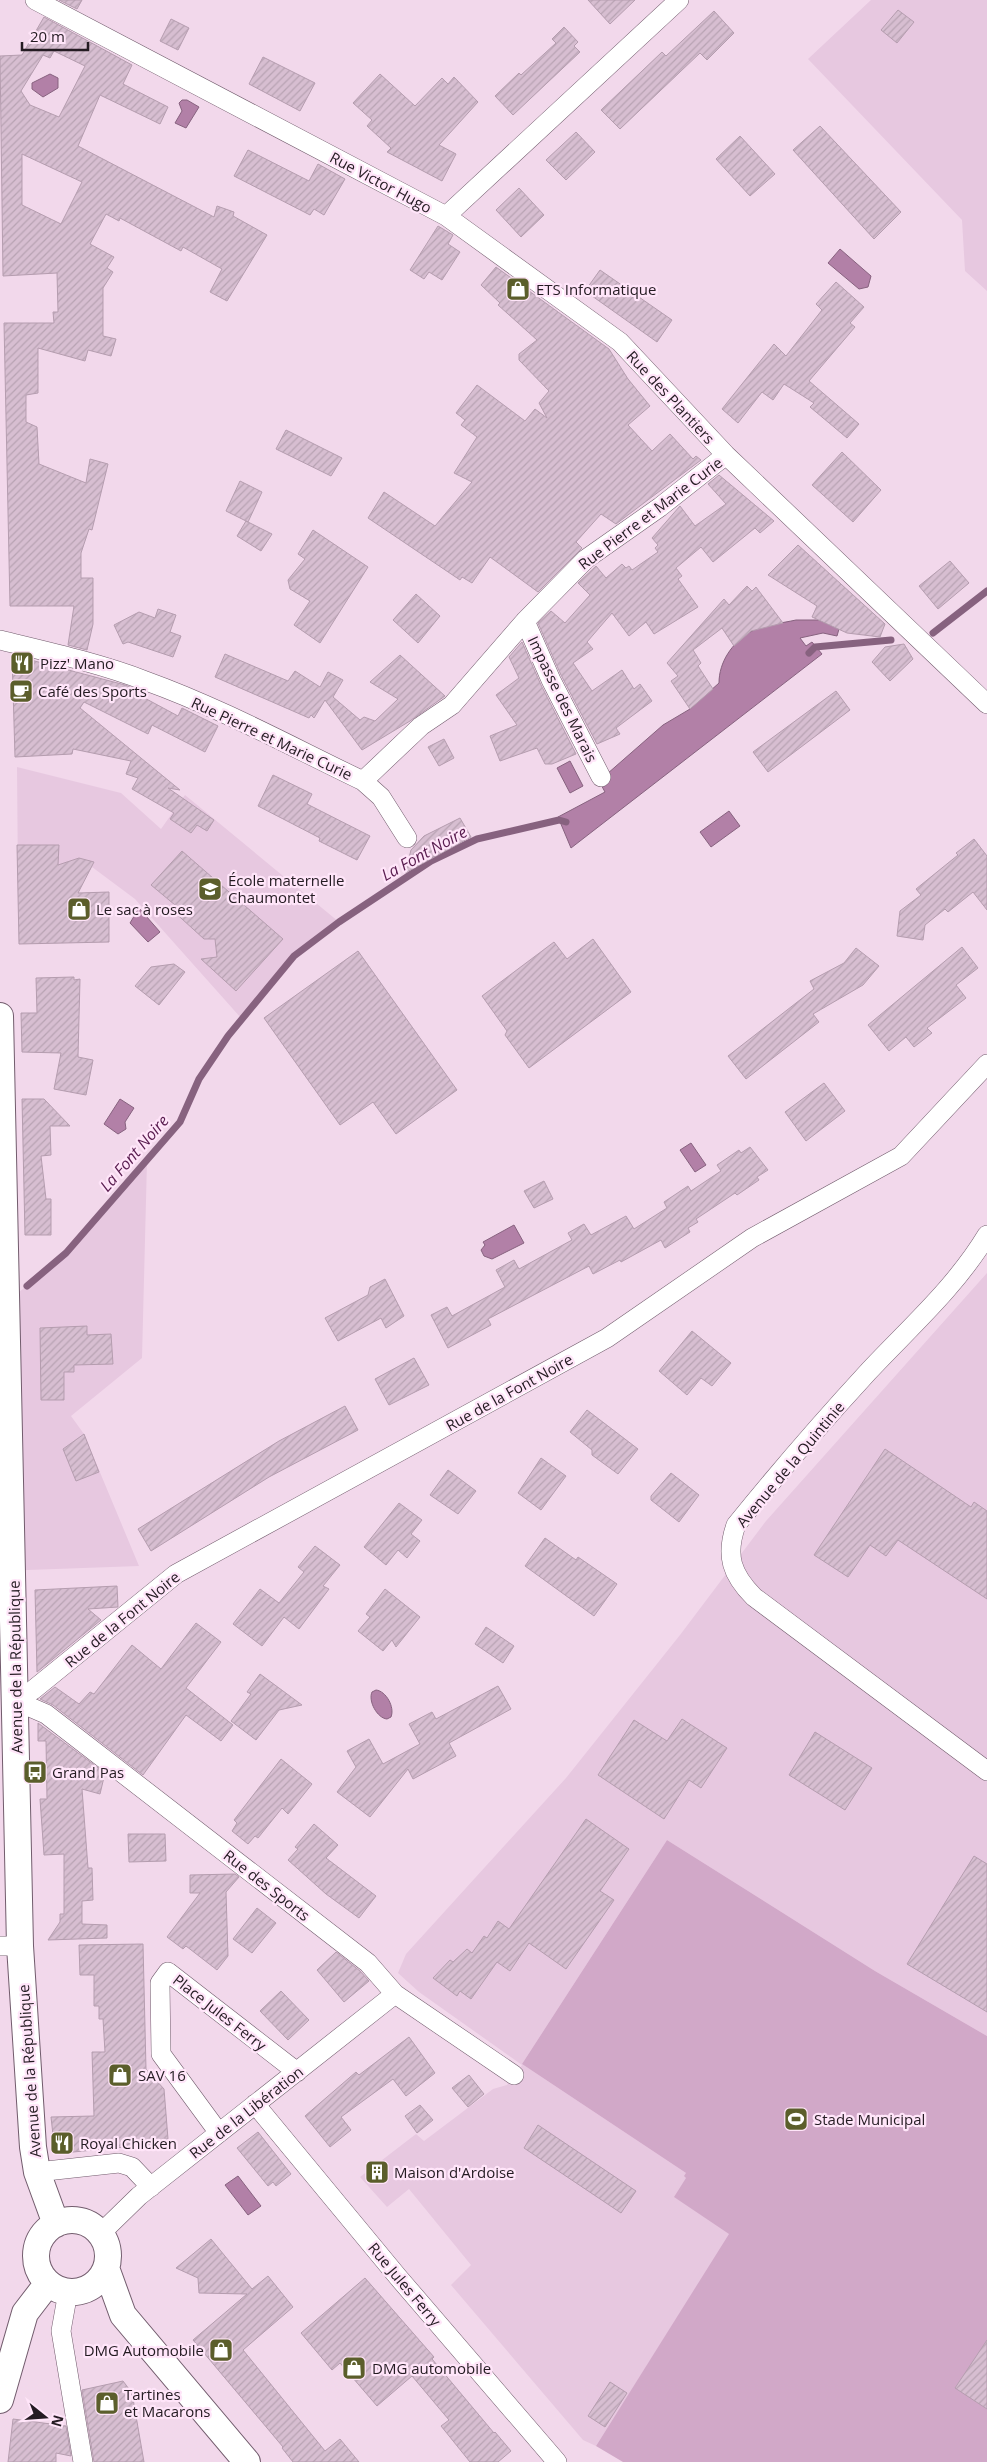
<svg xmlns="http://www.w3.org/2000/svg" width="987" height="2462" viewBox="0 0 987 2462" font-family="'Open Sans',sans-serif">
<style>
.built{fill:#e7c8e0}
.grass{fill:#d1a8c8}
.water{fill:#b280a7;stroke:#87627f}
.lines{fill:none;stroke-linecap:round;stroke-linejoin:round}
.stream{stroke:#87627f;stroke-width:7}
.building{fill:url(#building-hatch);stroke:#b59daf;fill-rule:evenodd}
.minor-casing{stroke:#725c6d;stroke-width:20}
.secondary-casing{stroke:#725c6d;stroke-width:28}
.minor{stroke:#fff;stroke-width:19}
.secondary{stroke:#fff;stroke-width:26}
.labels{text-anchor:middle;dominant-baseline:central;stroke-width:4.5;stroke-linejoin:round;paint-order:stroke}
.street-label{font-size:15px;fill:#241b22;stroke:#ffe5f9}
.poi-label{font-size:15px;fill:#241b22;stroke:#ffe5f9;text-anchor:start}
.water-label{font-size:16px;font-style:italic;fill:#591c4f;stroke:#ffe5f9}
</style>
<defs>
<pattern id="building-hatch" width="6" height="6" patternUnits="userSpaceOnUse" patternTransform="scale(1.25)"><rect width="6" height="6" fill="#d7bed1"/><path d="M-1 1l2-2M0 6l6-6M5 7l2-2" fill="none" stroke="#b8a3b3"/></pattern>
</defs>
<rect width="100%" height="100%" fill="#f2d8eb"/>
<!-- built -->
<path class="built" d="M871 0H987V291L965 271 962 220 808 59Z
M17 767 121 793 161 829 185 795 339 922 294 956 241 1018 135 899 92 867 43 885H18Z
M147 1161 142 1358 71 1416 84 1434 139 1566 0 1571V1308L66 1253Z
M987 1273V2036L875 1971 667 1840 522 2064 686 2173 687 2178 675 2197 730 2234 596 2446 583 2440 451 2285 471 2265 409 2189 387 2207 360 2177 416 2134 424 2141 493 2089 507 2085 522 2065 419 1992 398 1973 406 1954 566 1778 680 1635 766 1521Z"/>
<!-- grass -->
<path class="grass" d="M667 1840 875 1971 987 2036V2462H623L596 2446 729 2234 674 2197 686 2178 684 2176 686 2173 522 2064Z"/>
<!-- water -->
<path class="water" d="M50 74 58 78V88L43 97 32 89V83Z
M182 100H187L199 107 186 128 175 123 182 111 179 103Z
M840 249 871 276 868 287 859 289 828 263Z
M796 620H819L839 629 837 636 823 633 800 638 806 646 812 642 822 654 571 848 558 817 605 792 599 781 663 725 690 709 719 683C719 662 732 643 750 632 762 625 783 623 796 620Z
M570 761 583 786 570 793 557 768Z
M729 811 740 826 711 847 700 832Z
M139 908 160 932 148 942 130 923Z
M120 1099 134 1108 125 1122 126 1129 118 1134 104 1124Z
M691 1143 706 1165 695 1172 680 1150Z
M514 1225 524 1243 492 1259 484 1256 481 1250 485 1245 483 1242Z
M376 1690C386 1691 395 1707 391 1717L387 1719C377 1718 368 1701 372 1692Z
M238 2176 261 2206 248 2215 225 2185Z"/>
<g class="lines">
<!-- stream -->
<path class="stream" d="M933 633 987 591
M809 653 815 647 891 640
M27 1286 66 1253 180 1122 199 1079 228 1036 294 956 339 922 431 861 477 839 559 820 566 822"/>
</g>
<!-- building -->
<path class="building" d="M59 0H82L77 9Z
M588 0H635L610 24Z
M898 10 914 22 897 43 881 30Z
M714 11 734 33 707 60 700 53 620 129 601 110 662 52 666 56Z
M44 17 132 65 123 84 168 107 160 124 100 95 78 146 214 217 217 206 234 212 233 216 267 235 227 301 210 292 222 269 183 247 181 251 120 218 119 221 106 214 90 244 114 257 107 268 113 272 103 288V336L116 339 111 356 88 350 85 361 38 348V393L26 395V422L37 427 39 464 86 483 90 459 108 464 92 530 89 529 81 553V578H93V624L87 650 68 645 74 606H10L4 323H54L53 312H58L57 273 3 276 0 56 22 55ZM54 51 85 66 59 117 30 105 21 91 43 55 50 58ZM22 154 82 182 61 224 22 205Z
M171 19 189 28 178 50 160 41Z
M564 27 578 42 574 46 580 52 513 115 495 96 519 73 521 75 556 43 552 39Z
M263 57 315 83 300 111 249 84Z
M380 74 415 106 442 78 448 84 454 77 478 102 439 145 456 154 442 181 387 152 391 148 367 126 372 120 353 103Z
M820 126 901 212 874 239 793 150Z
M576 132 595 152 566 180 546 160Z
M740 136 775 174 750 196 716 159Z
M248 150 309 181 318 164 345 179 324 215 314 209 310 215 234 176Z
M519 188 544 215 521 237 496 210Z
M438 226 453 235 448 244 460 252 442 280 429 272 424 279 410 270Z
M496 267 609 349 628 379 650 406 628 425 652 451 670 434 693 459 696 456 701 460 616 524 601 514 576 542 582 548 538 592 490 557 472 583 462 577 460 580 368 518 384 492 435 526 472 482 454 473 477 437 461 425 465 420 456 413 477 385 525 421 535 409 547 418 539 403 549 391 519 360V354L537 340 498 305 500 303 481 285Z
M600 270 672 320 657 342 585 291Z
M836 282 864 307 850 323 855 327 809 381 859 424 847 438 810 407 814 403 784 384 773 400 762 392 738 423 722 409 774 344 786 356 822 310 816 304Z
M286 430 342 458 331 476 276 449Z
M842 452 881 490 853 522 812 485Z
M719 475 774 521 760 533 755 528 713 562 701 547 676 568 682 576 678 579 698 607 654 634 646 622 629 636 612 613 587 642 593 649 573 663 592 691 622 670 634 689 640 684 652 701 616 728 620 734 597 744 561 675 538 623 551 611 565 623 590 595 578 583 596 566 606 578 622 564 626 568 629 566 632 570 658 552 655 548 658 545 652 538 680 506 695 526 726 504 708 484Z
M240 481 262 492 248 522 226 511Z
M246 521 272 534 261 551 237 536Z
M313 530 368 567 320 643 294 625 310 601 290 589 288 580 305 559 298 554Z
M798 545 885 624 880 637 847 633 812 617 817 606 768 575Z
M950 561 969 583 938 609 919 586Z
M747 586 752 591 756 587 783 623 751 631 734 646 722 628 693 650 701 663 698 666 713 689 690 709 671 681 678 676 667 663 724 599 729 605Z
M416 594 440 616 418 643 393 620Z
M158 609 176 615 170 632 181 636 173 657 128 642 123 644 114 625 139 612 155 618Z
M522 642 541 685 576 754 552 764H545L537 748 500 761 490 736 517 725 496 695 519 678 509 657Z
M904 644 913 659 890 681 872 662 885 647Z
M225 654 288 681 295 671 320 687 328 672 343 680 333 697 360 720 364 717 375 721 398 699 370 682 400 655 445 696 410 721 362 750 325 700 314 718 311 715 309 718 215 677Z
M12 655 125 685 141 691 139 695 178 716 182 708 218 726 205 752 152 725 148 734 84 702 80 708 180 790 168 788 214 820 207 831 197 825 191 833 170 819 174 813 132 789 138 778 126 774 131 761 73 749 72 754 15 757Z
M836 691 850 710 768 772 753 752Z
M444 739 454 758 439 766 428 747Z
M273 775 312 794 307 804 370 836 357 860 319 841 320 838 258 806Z
M460 818 471 837 405 873 411 850 424 836Z
M974 839 987 856V910L973 892 948 912 945 909 925 925 923 940 897 936 900 911 921 895 916 889 958 855 956 853Z
M17 845H59L58 865 79 858 94 862 78 893 109 892V942L19 944Z
M182 851 283 939 236 991 201 959 217 957 215 939H204L171 909 175 905 151 885Z
M593 939 631 992 529 1068 505 1035 507 1031 482 996 554 942 567 959Z
M962 947 978 968 956 985 966 998 927 1028 932 1033 914 1047 906 1037 889 1051 868 1025Z
M856 948 879 966 863 985 813 1014 819 1022 746 1079 728 1056 814 989 810 981 844 963Z
M358 951 457 1090 396 1134 373 1102 340 1125 264 1018Z
M174 964 185 972 159 1005 135 986 151 967Z
M74 977V980L80 979 78 1057 93 1060 86 1095 54 1089 61 1053 22 1052 21 1013H37L36 978Z
M824 1083 845 1111 806 1141 785 1112Z
M22 1099H44L70 1126H50L51 1155 41 1156 46 1199H51V1235H25Z
M750 1147 768 1170 757 1177 759 1180 737 1195 735 1193 696 1219 698 1222 688 1228 690 1232 665 1248 661 1240 621 1262 620 1260 593 1274 589 1266 488 1319 491 1325 448 1348 431 1315 447 1307 452 1316 505 1287 496 1270 514 1260 519 1269 572 1240 568 1233 584 1224 591 1235 626 1216 634 1229 667 1208 664 1202 688 1186 691 1191 721 1171 717 1165 739 1150 741 1153Z
M544 1181 553 1199 534 1208 524 1191Z
M385 1279 404 1316 386 1328 381 1318 338 1341 325 1318 368 1295 370 1287Z
M87 1326V1335L111 1334 113 1364 74 1365V1372H64V1400H41L40 1328Z
M692 1331 731 1363 712 1386 701 1378 687 1395 659 1371Z
M414 1358 429 1385 389 1405 375 1379Z
M345 1406 358 1430 269 1477 151 1551 138 1529 279 1441Z
M587 1410 638 1449 618 1474 592 1455V1450L570 1432Z
M84 1434 99 1472 76 1481 63 1449Z
M885 1449 971 1507 974 1502 987 1511V1599L898 1540 886 1556 870 1545 848 1577 814 1555Z
M541 1458 566 1476 541 1510 518 1493Z
M448 1470 476 1491 458 1514 430 1495Z
M671 1473 699 1495 679 1522 651 1500V1496Z
M399 1503 422 1520 411 1534 420 1541 407 1558 398 1550 386 1565 364 1547Z
M545 1538 576 1560 578 1557 617 1584 594 1616 525 1566Z
M315 1546 340 1565 323 1586 329 1589 299 1629 284 1617 262 1646 233 1624 260 1589 279 1603 304 1572 298 1567Z
M117 1586 118 1607 88 1609 101 1620 37 1672 35 1590Z
M385 1589 420 1617 396 1647 392 1640 383 1651 358 1631 370 1617 366 1614Z
M196 1623 221 1642 186 1688 233 1725 221 1741 186 1715 143 1775 53 1705 40 1699 55 1687 79 1704 90 1692 94 1694 132 1645 161 1669Z
M486 1627 514 1646 503 1663 475 1644Z
M260 1674 302 1705 279 1710 256 1740 231 1721 251 1694 247 1692Z
M498 1686 511 1709 449 1743 456 1756 413 1779 408 1769 370 1817 337 1792 356 1767 347 1751 369 1739 383 1764 420 1744 409 1724 432 1712 436 1719Z
M682 1719 727 1748 701 1788 689 1780 664 1819 598 1775 634 1720 667 1741Z
M38 1723 105 1773 100 1794 82 1789 88 1868H92L93 1900 82 1901V1924L107 1925V1938L48 1940 60 1922V1914H64V1854L44 1855 40 1799H47L46 1741H38Z
M815 1732 872 1768 845 1810 789 1775Z
M281 1759 312 1784 288 1814 282 1808 258 1838 255 1836 248 1844 232 1831 237 1823 234 1820Z
M586 1819 629 1849 600 1891 614 1900 566 1969 529 1943 510 1971 497 1962 471 1999 460 1991 457 1996 433 1978 450 1960 453 1962 467 1949 472 1953 484 1936 487 1938 498 1921 509 1929Z
M314 1824 338 1845 326 1858 376 1896 359 1918 326 1894 288 1860 298 1849 295 1847Z
M128 1834H165L166 1861 129 1862Z
M974 1856 987 1864V2012L907 1964Z
M235 1874 239 1877 226 1892 228 1956 217 1970 186 1946 183 1949 167 1937 200 1893H190V1875Z
M257 1908 276 1923 252 1953 233 1939Z
M143 1944 146 2069 164 2089 168 2139 155 2140V2144L63 2153 54 2144 51 2117 94 2116 92 2052H105L103 2019H99V2006H94V1975H80L79 1945Z
M336 1952 360 1971 369 1981 344 2002 317 1970Z
M281 1991 309 2020 288 2040 260 2011Z
M409 2037 435 2073 406 2096 393 2079 341 2117 351 2130 330 2147 305 2116 356 2072 359 2075Z
M469 2075 484 2094 468 2107 452 2088Z
M420 2105 433 2120 417 2133 405 2116Z
M538 2125 636 2191 621 2213 524 2148Z
M258 2132 291 2174 276 2186 273 2182 268 2186 237 2148Z
M211 2239 252 2289 268 2276 293 2307 243 2350 325 2451 340 2439 359 2462H293L282 2448 283 2447 193 2340 247 2294 199 2293 198 2278 176 2268Z
M365 2278 434 2357 432 2359 494 2433 495 2432 511 2451 498 2462H470L441 2426 449 2420 412 2376 377 2406 340 2363 332 2370 301 2333Z
M987 2340V2409L955 2388Z
M123 2381 132 2393 144 2462H94L82 2390Z
M610 2382 627 2393 605 2427 588 2416Z
M13 2419 66 2426 71 2456 56 2453V2462H8Z"/>
<g class="lines">
<!-- minor casing -->
<g class="minor-casing">
<path id="minor" d="M35 0 446 216 679 0
M446 216 620 342 726 455 987 704
M525 621 551 680 601 777
M0 640C49 652 99 663 146 681 221 708 292 747 363 781L381 797 407 838
M363 781 421 726 452 705 525 621 586 559 660 507 726 455
M987 1235C955 1288 909 1328 868 1372 822 1422 778 1473 736 1525 725 1556 732 1575 754 1597L987 1771
M16 1701 33 1690 176 1574 607 1338 752 1238 901 1156 987 1064
M16 1701 46 1714 368 1963 395 1994 514 2075
M0 1946H20
M255 2104 398 2277 557 2462
M219 2133 161 2054 160 1983 168 1972 297 2072
M37 2172 119 2163 132 2167 151 2187
M100 2234 139 2196 395 1994
M68 2292 61 2331 83 2462"/>
</g>
<!-- secondary casing -->
<g class="secondary-casing">
<path id="secondary" d="M0 1016 20 1946 33 2147 37 2172 56 2224
M36 2256a36 36 0 1 1 72 0a36 36 0 1 1-72 0Z
M106 2268 123 2315 247 2462
M0 2400 25 2313 48 2283"/>
</g>
<!-- minor -->
<use href="#minor" class="minor"/>
<!-- secondary -->
<use href="#secondary" class="secondary"/>
</g>
<!-- icons -->
<defs>
<g id="shop-square" transform="scale(1.25)"><rect x="-9" y="-9" width="18" height="18" rx="4" fill="#5b5e2b" stroke="#ffe5f9"/><path d="M-5-2.5h2.3a2.7 3.5 0 0 1 5.4 0H5L5.5 6h-11ZM-1.5-2.5h3a1.5 2.3 0 0 0-3 0Z" fill="#fff"/></g>
<g id="restaurant-square" transform="scale(1.25)"><rect x="-9" y="-9" width="18" height="18" rx="4" fill="#5b5e2b" stroke="#ffe5f9"/><path d="M-5-6h1v4h1v-4h1v4h1v-4h1v5L-1.5 .5V6h-2V.5L-5-1ZM5-6V6H3V1.5H1.5Q1.5-4 5-6Z" fill="#fff"/></g>
<g id="cafe-square" transform="scale(1.25)"><rect x="-9" y="-9" width="18" height="18" rx="4" fill="#5b5e2b" stroke="#ffe5f9"/><path d="M-5.5-4.5H6V0H3Q3 3.5 0 3.5H-2.5Q-5.5 3.5-5.5 0ZM3-3.2v2h1.7v-2ZM-6 4.5H4V6H-6Z" fill="#fff"/></g>
<g id="school-square" transform="scale(1.25)"><rect x="-9" y="-9" width="18" height="18" rx="4" fill="#5b5e2b" stroke="#ffe5f9"/><path d="M0-5L7-2L0 1L-7-2ZM-4 1L0 2.5L4 1V4Q0 6-4 4Z" fill="#fff"/></g>
<g id="bus-square" transform="scale(1.25)"><rect x="-9" y="-9" width="18" height="18" rx="4" fill="#5b5e2b" stroke="#ffe5f9"/><path d="M-5-6H5V4H4V6H2V4H-2V6H-4V4H-5ZM-3.5-4V0h7V-4ZM-3.5 1.2v1.5H-2V1.2ZM2 1.2v1.5H3.5V1.2Z" fill="#fff"/></g>
<g id="stadium-square" transform="scale(1.25)"><rect x="-9" y="-9" width="18" height="18" rx="4" fill="#5b5e2b" stroke="#ffe5f9"/><path d="M0-5a6.5 5 0 1 0 0 10a6.5 5 0 1 0 0-10ZM-3.5-1.8h7v3.6h-7Z" fill="#fff"/></g>
<g id="building-square" transform="scale(1.25)"><rect x="-9" y="-9" width="18" height="18" rx="4" fill="#5b5e2b" stroke="#ffe5f9"/><path d="M-4-6H4V6H1V3H-1V6H-4ZM-2.5-4.3h1.7v1.8h-1.7ZM.8-4.3h1.7v1.8H.8ZM-2.5-1h1.7V.8h-1.7ZM.8-1h1.7V.8H.8Z" fill="#fff"/></g>
</defs>
<g fill-rule="evenodd">
<use href="#shop-square" x="518" y="289"/>
<use href="#restaurant-square" x="22" y="663"/>
<use href="#cafe-square" x="21" y="691"/>
<use href="#school-square" x="210" y="889"/>
<use href="#shop-square" x="79" y="909"/>
<use href="#bus-square" x="35" y="1772"/>
<use href="#shop-square" x="120" y="2075"/>
<use href="#stadium-square" x="796" y="2119"/>
<use href="#restaurant-square" x="62" y="2143"/>
<use href="#building-square" x="377" y="2172"/>
<use href="#shop-square" x="221" y="2350"/>
<use href="#shop-square" x="354" y="2368"/>
<use href="#shop-square" x="107" y="2403"/>
</g>
<g class="labels">
<!-- street labels -->
<g class="street-label">
<text transform="translate(381 182) rotate(28)">Rue Victor Hugo</text>
<text transform="translate(671 397) rotate(47)">Rue des Plantiers</text>
<text transform="translate(650 513) rotate(-37)">Rue Pierre et Marie Curie</text>
<text transform="translate(563 699) rotate(64)">Impasse des Marais</text>
<text transform="translate(272 738) rotate(25)">Rue Pierre et Marie Curie</text>
<text transform="translate(509 1392) rotate(-29)">Rue de la Font Noire</text>
<text transform="translate(790 1464) rotate(-50)">Avenue de la Quintinie</text>
<text transform="translate(122 1619) rotate(-39)">Rue de la Font Noire</text>
<text transform="translate(15 1667) rotate(-91)">Avenue de la République</text>
<text transform="translate(267 1885) rotate(38)">Rue des Sports</text>
<text transform="translate(220 2012) rotate(38)">Place Jules Ferry</text>
<text transform="translate(29 2071) rotate(-94)">Avenue de la République</text>
<text transform="translate(246 2112) rotate(-38)">Rue de la Libération</text>
<text transform="translate(405 2284) rotate(50)">Rue Jules Ferry</text>
</g>
<!-- poi labels -->
<g class="poi-label">
<text x="536" y="289">ETS Informatique</text>
<text x="40" y="663">Pizz' Mano</text>
<text x="38" y="691">Café des Sports</text>
<text x="228" y="880">École maternelle<tspan x="228" dy="17">Chaumontet</tspan></text>
<text x="96" y="909">Le sac à roses</text>
<text x="52" y="1772">Grand Pas</text>
<text x="138" y="2075">SAV 16</text>
<text x="814" y="2119">Stade Municipal</text>
<text x="80" y="2143">Royal Chicken</text>
<text x="394" y="2172">Maison d'Ardoise</text>
<text x="204" y="2350" text-anchor="end">DMG Automobile</text>
<text x="372" y="2368">DMG automobile</text>
<text x="124" y="2394">Tartines<tspan x="124" dy="17">et Macarons</tspan></text>
</g>
<!-- water labels -->
<g class="water-label">
<text transform="translate(424 853) rotate(-29)">La Font Noire</text>
<text transform="translate(134 1153) rotate(-49)">La Font Noire</text>
</g>
</g>
<!-- north arrow -->
<g transform="translate(45 2417) rotate(107)" stroke="#ffe5f9" stroke-width="4" paint-order="stroke">
<path d="M0-4L9 19L0 12L-9 19Z" fill="#241b22"/>
<text y="-8" font-size="14" font-weight="bold" text-anchor="middle" fill="#241b22">N</text>
</g>
<!-- scale -->
<path d="M22 42v8h66v-8" fill="none" stroke="#241b22" stroke-width="2.5"/>
<text x="30" y="42" font-size="15" fill="#241b22" stroke="#ffe5f9" stroke-width="4" paint-order="stroke">20 m</text>
</svg>
